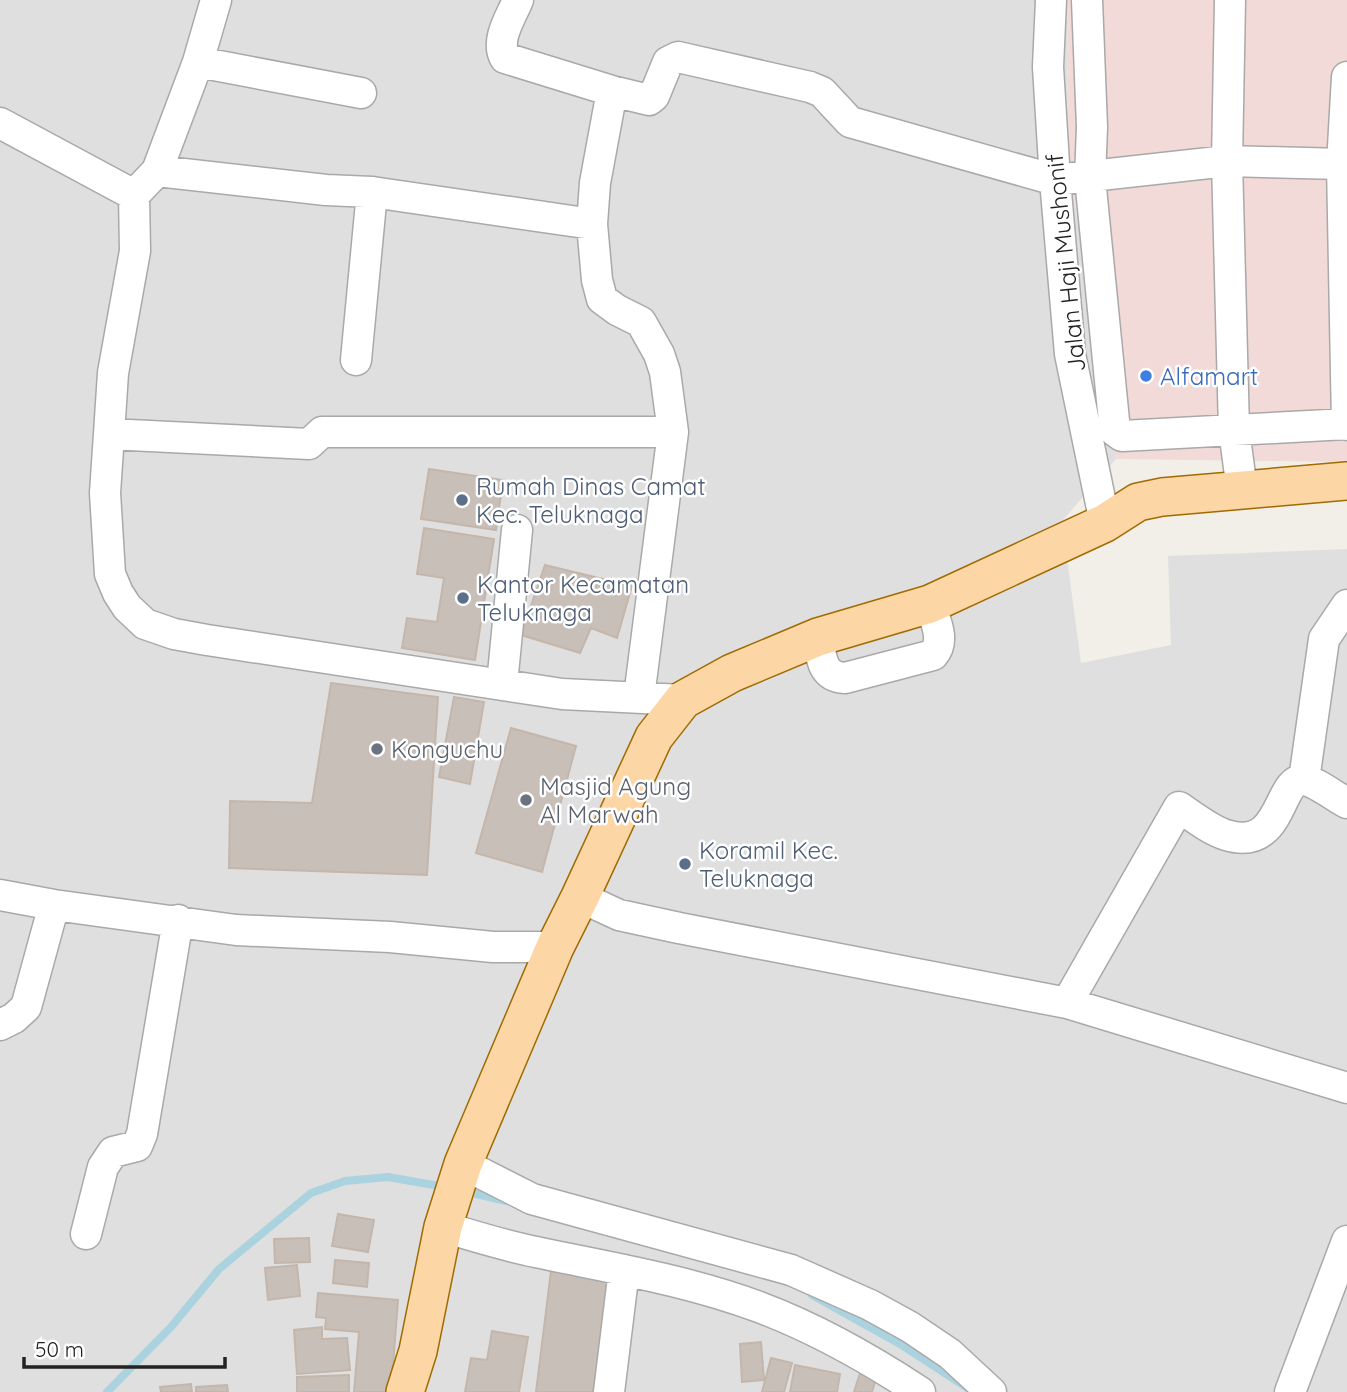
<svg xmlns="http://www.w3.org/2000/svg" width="1347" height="1392" viewBox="0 0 1347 1392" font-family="Quicksand,sans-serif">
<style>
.residential{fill:#e0dfdf}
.commercial{fill:#f2dad9}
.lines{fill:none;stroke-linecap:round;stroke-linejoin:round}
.stream{stroke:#aad3df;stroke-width:8}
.building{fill:#c7bfb8;stroke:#c4b6ab;stroke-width:2}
.minor-casing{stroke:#a9a9a9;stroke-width:33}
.major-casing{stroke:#a06b00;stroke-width:40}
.minor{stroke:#fff;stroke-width:30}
.major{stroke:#fcd6a4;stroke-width:37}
.shop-dot{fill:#3f7fe0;stroke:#fff;stroke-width:2.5}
.service-dot{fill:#5c6f8a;stroke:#fff;stroke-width:2.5}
.worship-dot{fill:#6b7280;stroke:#fff;stroke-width:2.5}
.labels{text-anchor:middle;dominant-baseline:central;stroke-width:5;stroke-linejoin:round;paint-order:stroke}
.street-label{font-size:24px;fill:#222;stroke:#fff}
.shop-label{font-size:24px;fill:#366cbe;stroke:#fff;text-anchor:start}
.service-label{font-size:24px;fill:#4e5e75;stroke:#fff;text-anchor:start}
.worship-label{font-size:24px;fill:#5b616d;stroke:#fff;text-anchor:start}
</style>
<rect width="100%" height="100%" fill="#f2efe9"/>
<!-- residential -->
<path class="residential" d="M0 0H1067L1068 160 1116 459 1062 521 1081 663 1171 645 1168 556 1347 549V1392H0Z"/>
<!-- commercial -->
<path class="commercial" d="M1067 0H1347V462L1116 459 1068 160Z"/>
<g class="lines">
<!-- stream -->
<path class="stream" d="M464 1191 506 1201
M812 1295 900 1344 969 1389
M107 1392 171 1327 219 1269 311 1193 345 1181 388 1177 445 1187"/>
</g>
<!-- building -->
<path class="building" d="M429 469 503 480 496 530 421 519Z
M424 528 494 539 475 660 402 648 407 618 437 622 444 578 417 574Z
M545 565 632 586 617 638 591 628 580 653 521 635Z
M331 683 438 697 427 875 229 868 230 801 312 803Z
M454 697 484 702 470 784 439 777Z
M511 728 576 746 542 872 476 853Z
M338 1214 374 1220 368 1252 332 1246Z
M309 1238 310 1262 275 1263 274 1239Z
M335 1260 369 1263 367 1287 333 1283Z
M297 1265 300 1296 268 1300 265 1268Z
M551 1271 619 1279 606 1392H536Z
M318 1293 398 1300 391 1392H354L359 1332 325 1329 326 1318 316 1317Z
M322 1327V1339L347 1338 350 1370 297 1374 294 1330Z
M492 1331 528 1337 519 1392H465L471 1358 487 1360Z
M761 1342 764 1380 742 1382 740 1344Z
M771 1358 792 1363 784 1392H762Z
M795 1365 840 1374 837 1392H790Z
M861 1370 877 1375 872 1392H854Z
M349 1375V1392H297V1377Z
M191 1384 192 1392H161L160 1387Z
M227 1385 228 1392H196V1387Z"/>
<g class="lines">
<!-- minor casing -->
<g class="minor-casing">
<path id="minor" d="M216 0 198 62 157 171 134 195 135 251 113 373 109 434 105 493 110 574 118 593 127 607 145 624 174 634 207 640 562 694 683 700
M518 0C511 17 495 40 505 58L612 91 649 100 654 96 668 62 678 57 810 87 822 92 850 122 1055 180 1227 161 1342 164
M1051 0 1048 67 1055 180 1070 354 1105 523
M1087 0 1092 127 1090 178 1115 431 1122 436 1347 424
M1230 0 1227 161 1234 430 1242 490
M198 62 361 93
M1347 77 1342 164 1347 425
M612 91 595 183 592 224 597 280 602 299 617 310 641 322 659 354 665 372 673 432 639 697
M0 123 134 195
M157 171 326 190 372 192 592 224
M356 360 372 192
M109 434 309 444 322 432H673
M818 637C821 656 821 677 845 678L933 655C946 641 935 620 930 604
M502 684 517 530
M1304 780 1324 639 1347 605
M0 895 54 905 236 930 390 937 493 947H555
M580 897 619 915 679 928 1067 1003 1347 1088
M1067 1003 1179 807C1194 817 1210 830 1226 835 1284 853 1277 777 1304 780 1315 781 1337 798 1347 803
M0 1025 14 1018 26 1007 54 905
M463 1164 532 1199 791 1270 870 1305 910 1327 950 1354 991 1392
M443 1227C474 1236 505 1246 536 1252 611 1268 687 1280 759 1307 815 1328 870 1359 920 1392
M86 1234 103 1167 113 1152 137 1146 142 1134 178 920
M609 1392 624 1270
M1290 1392 1347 1241"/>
</g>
<!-- major casing -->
<g class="major-casing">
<path id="major" d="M405 1392 418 1351 443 1227 463 1164 555 947 580 897 654 737 683 700 732 673 818 637 930 604 1105 523 1138 502 1162 497 1347 481"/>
</g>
<!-- minor -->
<use href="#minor" class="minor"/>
<!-- major -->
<use href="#major" class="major"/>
</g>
<!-- markers -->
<circle class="shop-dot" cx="1146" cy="376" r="7"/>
<g class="service-dot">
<circle cx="462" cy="500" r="7"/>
<circle cx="463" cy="598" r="7"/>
<circle cx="685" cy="864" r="7"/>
</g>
<g class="worship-dot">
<circle cx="377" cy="749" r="7"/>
<circle cx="526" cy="800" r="7"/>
</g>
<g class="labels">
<!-- street labels -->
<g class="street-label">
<text transform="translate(1065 263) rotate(-96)">Jalan Haji Mushonif</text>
</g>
<!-- shop labels -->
<g class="shop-label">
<text x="1160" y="376">Alfamart</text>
</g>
<!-- service labels -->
<g class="service-label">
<text x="476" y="486">Rumah Dinas Camat<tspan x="476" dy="28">Kec. Teluknaga</tspan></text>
<text x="477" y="584">Kantor Kecamatan<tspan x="477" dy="28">Teluknaga</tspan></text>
<text x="699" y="850">Koramil Kec.<tspan x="699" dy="28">Teluknaga</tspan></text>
</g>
<!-- worship labels -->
<g class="worship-label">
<text x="391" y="749">Konguchu</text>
<text x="540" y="786">Masjid Agung<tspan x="540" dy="28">Al Marwah</tspan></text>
</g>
</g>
<!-- scale -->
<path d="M24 1357v10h201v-10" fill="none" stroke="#222222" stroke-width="3.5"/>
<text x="35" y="1357" font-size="21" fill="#222222" stroke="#ffffff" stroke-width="5" paint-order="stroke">50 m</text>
</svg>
